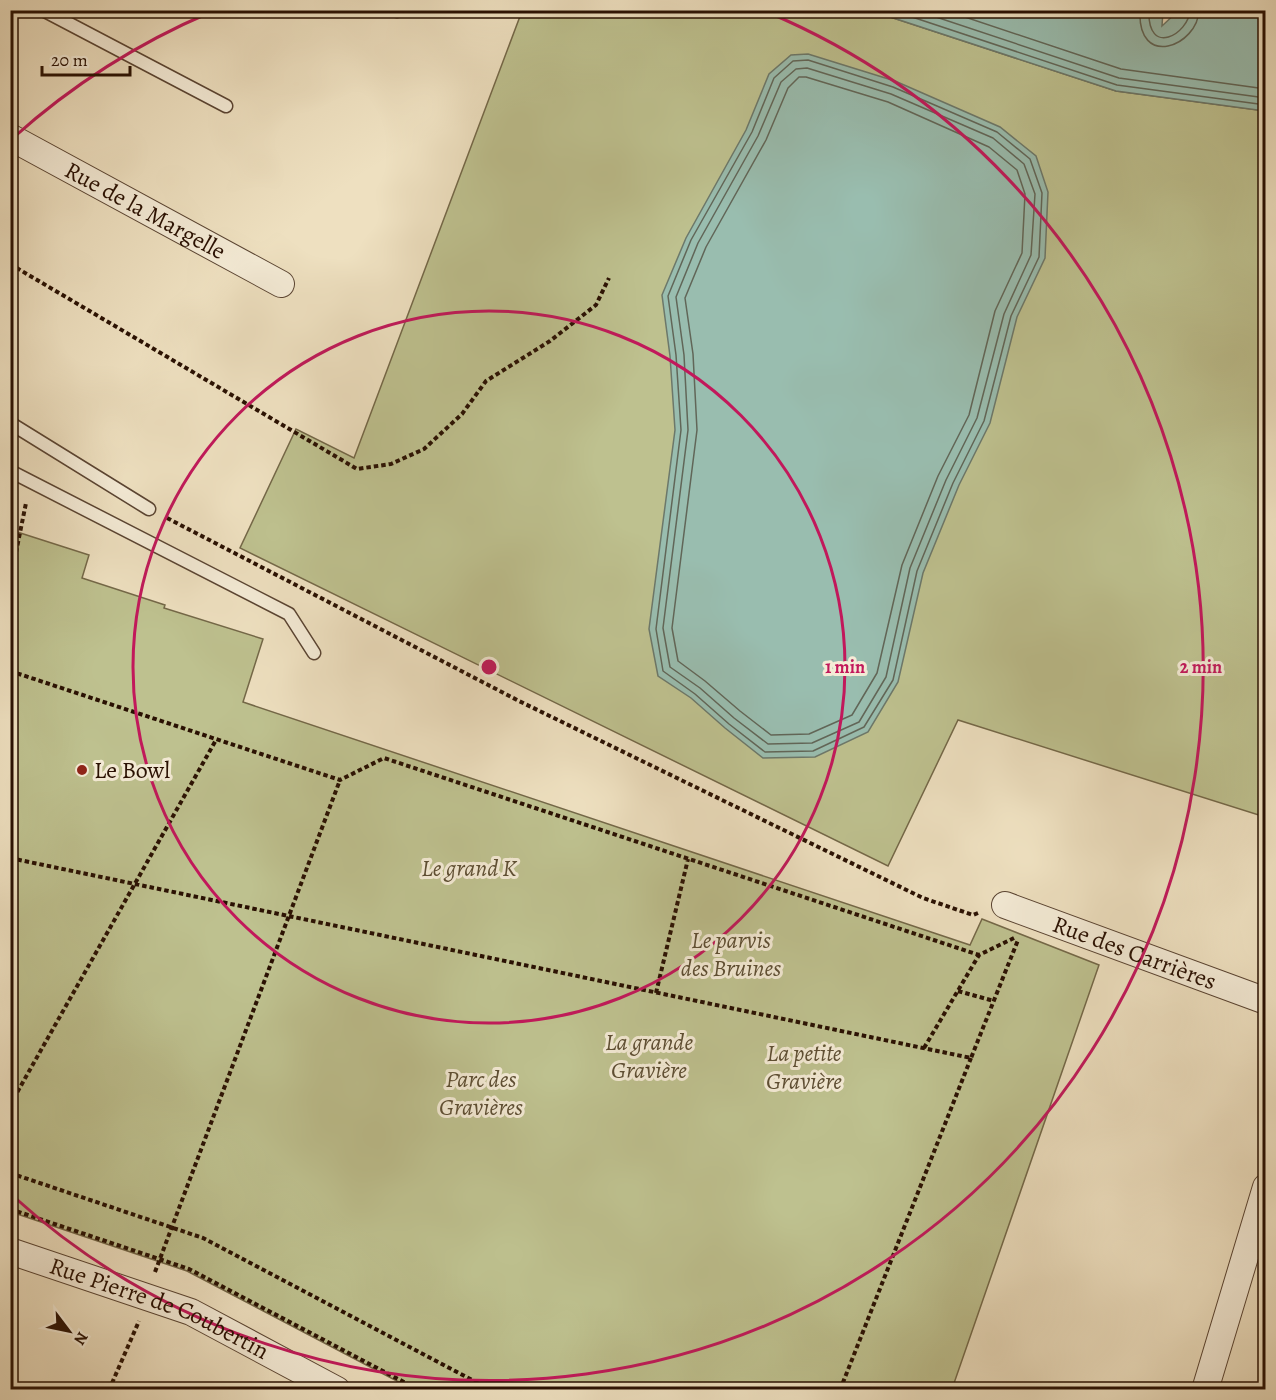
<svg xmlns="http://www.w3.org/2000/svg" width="1276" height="1400" viewBox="0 0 1276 1400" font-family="Alegreya,serif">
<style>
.green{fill:#bec18f;stroke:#746848;stroke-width:1.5}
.water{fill:#99bdaf;stroke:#6c786a;stroke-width:1.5}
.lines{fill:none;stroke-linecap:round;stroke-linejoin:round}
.shore{stroke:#616658;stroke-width:1.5}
.lane-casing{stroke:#5a4432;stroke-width:15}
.street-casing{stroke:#5a4432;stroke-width:28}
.path{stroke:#291002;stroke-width:4;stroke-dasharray:4.5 3;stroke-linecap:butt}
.lane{stroke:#f4ebd6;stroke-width:12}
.street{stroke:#f4ebd6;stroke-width:26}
.ring{fill:none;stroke:#c2185b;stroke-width:3}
.poi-dot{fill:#8f2418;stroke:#f4ebd6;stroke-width:2}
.labels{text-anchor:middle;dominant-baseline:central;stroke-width:6;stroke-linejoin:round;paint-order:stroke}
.street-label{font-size:24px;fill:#291002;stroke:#f4ebd6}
.poi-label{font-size:24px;fill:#291002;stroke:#f4ebd6;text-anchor:start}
.park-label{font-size:24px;font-style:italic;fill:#5d4e33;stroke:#f4ebd6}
.centre{fill:#c2185b;stroke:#f4ebd6;stroke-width:3}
.ring-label{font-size:18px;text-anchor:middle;font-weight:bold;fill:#c2185b;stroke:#f4ebd6;stroke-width:6;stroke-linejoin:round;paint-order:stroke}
</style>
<rect width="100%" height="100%" fill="#eee0c0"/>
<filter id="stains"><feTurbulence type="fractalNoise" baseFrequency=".00333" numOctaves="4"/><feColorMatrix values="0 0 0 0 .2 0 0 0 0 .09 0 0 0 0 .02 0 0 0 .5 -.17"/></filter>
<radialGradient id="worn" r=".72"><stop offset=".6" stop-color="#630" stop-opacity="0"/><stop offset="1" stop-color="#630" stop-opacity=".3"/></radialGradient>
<!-- green -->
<path class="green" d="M522 11H872L1116 91 1265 111V817L958 720 888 866 240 548 296 429 354 458Z
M11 530 89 555 82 578 165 605 164 608 263 639 243 702 970 945 982 919 1099 965 952 1389H412L187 1271 11 1212Z"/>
<!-- water -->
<path class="water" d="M872 11H1163L1162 26 1178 11H1265V111L1116 91Z
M808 54 895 81 1000 127 1036 156 1048 192 1045 258 1017 317 990 423 959 485 923 573 898 682 868 732 815 757 763 758 725 728 691 698 658 676 649 629 675 430 670 356 662 295 686 238 746 130 769 74 791 55Z"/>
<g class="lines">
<!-- shore -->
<path class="shore" d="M891 10 1117 85 1266 105
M915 10 1119 78 1266 98
M944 10 1121 69 1266 89
M1140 10C1137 70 1198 46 1199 10
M1149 10C1147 58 1189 34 1190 10
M808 60 893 87 997 132 1030 159 1042 193 1039 257 1011 316 984 421 953 483 917 571 893 680 864 727 813 751 765 752 729 724 695 694 663 671 656 629 681 430 676 355 668 296 691 240 752 132 774 78 793 61Z
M807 68 891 94 993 138 1024 164 1035 194 1031 255 1004 314 977 418 946 480 910 568 886 677 859 722 812 743 768 744 734 718 700 688 670 667 663 628 688 430 684 355 676 297 698 243 758 136 781 82 796 69Z
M799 77H806L888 102 989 147 1017 170 1025 194 1022 253 995 311 969 415 938 476 902 565 877 673 852 715 809 734 771 735 740 711 705 681 678 661 672 628 697 430 693 354 685 298 706 247 766 140 788 88Z"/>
<!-- lane casing -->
<g class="lane-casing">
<path id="lane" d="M43 10 226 106
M396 10 397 11
M10 423 149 509
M10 471 289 614 314 653"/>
</g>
<!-- street casing -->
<g class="street-casing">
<g id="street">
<path id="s1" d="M10 137 281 284"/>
<path id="s2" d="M1005 905 1266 1001"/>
<path id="s3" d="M10 1251 191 1312 337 1390"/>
<path d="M1205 1390 1266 1187"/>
</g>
</g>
<!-- path -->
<path class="path" d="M10 264 357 469 391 464 424 449 462 414 486 381 550 341 596 305 609 278
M167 518 519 701 923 898 973 915 978 913
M10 582 26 503
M10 671 340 780 384 758 979 955
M10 858 971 1058 1018 940
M958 991 994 1001
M656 993 688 859
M924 1048 979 955 1014 938
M10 1105 216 740
M10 1173 203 1238 491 1390
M10 1209 189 1269 419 1390
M155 1272 340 780
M109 1390 139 1321
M840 1390 971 1058"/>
<!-- lane -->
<use href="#lane" class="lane"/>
<!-- street -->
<use href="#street" class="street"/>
</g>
<!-- distance rings -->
<g class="ring">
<circle cx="489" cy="667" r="356"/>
<path d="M13 138A712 712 0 0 1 211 12M767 12A712 712 0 1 1 13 1196"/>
</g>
<!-- markers -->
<circle class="poi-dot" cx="82" cy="770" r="6"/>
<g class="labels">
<!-- street labels -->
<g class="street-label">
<text stroke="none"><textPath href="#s1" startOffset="154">Rue de la Margelle</textPath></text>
<text stroke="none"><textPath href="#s2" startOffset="138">Rue des Carrières</textPath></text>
<text stroke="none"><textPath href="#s3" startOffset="160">Rue Pierre de Coubertin</textPath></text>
</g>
<!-- poi labels -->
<g class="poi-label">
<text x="94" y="770">Le Bowl</text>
</g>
<!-- park labels -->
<g class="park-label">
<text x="469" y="868">Le grand K</text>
<text x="731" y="940">Le parvis<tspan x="731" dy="28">des Bruines</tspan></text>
<text x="649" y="1042">La grande<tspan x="649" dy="28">Gravière</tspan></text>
<text x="804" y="1053">La petite<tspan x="804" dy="28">Gravière</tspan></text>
<text x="481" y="1079">Parc des<tspan x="481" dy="28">Gravières</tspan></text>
</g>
</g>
<circle cx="489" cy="667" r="9" class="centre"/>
<g class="ring-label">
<text x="845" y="673">1 min</text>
<text x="1201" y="673">2 min</text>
</g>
<!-- margin -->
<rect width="1276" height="1400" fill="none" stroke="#eee0c0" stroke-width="36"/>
<rect x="12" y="12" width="1252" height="1376" fill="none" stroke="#291002" stroke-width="3"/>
<rect x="18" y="18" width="1240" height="1364" fill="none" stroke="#291002" stroke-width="1.5"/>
<!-- north arrow -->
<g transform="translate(69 1331) rotate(122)" stroke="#f4ebd6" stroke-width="4.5" paint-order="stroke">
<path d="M0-4.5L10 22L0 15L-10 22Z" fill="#291002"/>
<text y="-9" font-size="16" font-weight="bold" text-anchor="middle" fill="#291002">N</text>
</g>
<!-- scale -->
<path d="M42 66v9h88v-9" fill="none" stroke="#291002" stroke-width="3"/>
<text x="51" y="66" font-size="18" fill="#291002" stroke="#f4ebd6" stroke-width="4.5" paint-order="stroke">20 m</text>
<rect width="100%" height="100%" filter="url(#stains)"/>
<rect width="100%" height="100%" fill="url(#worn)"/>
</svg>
